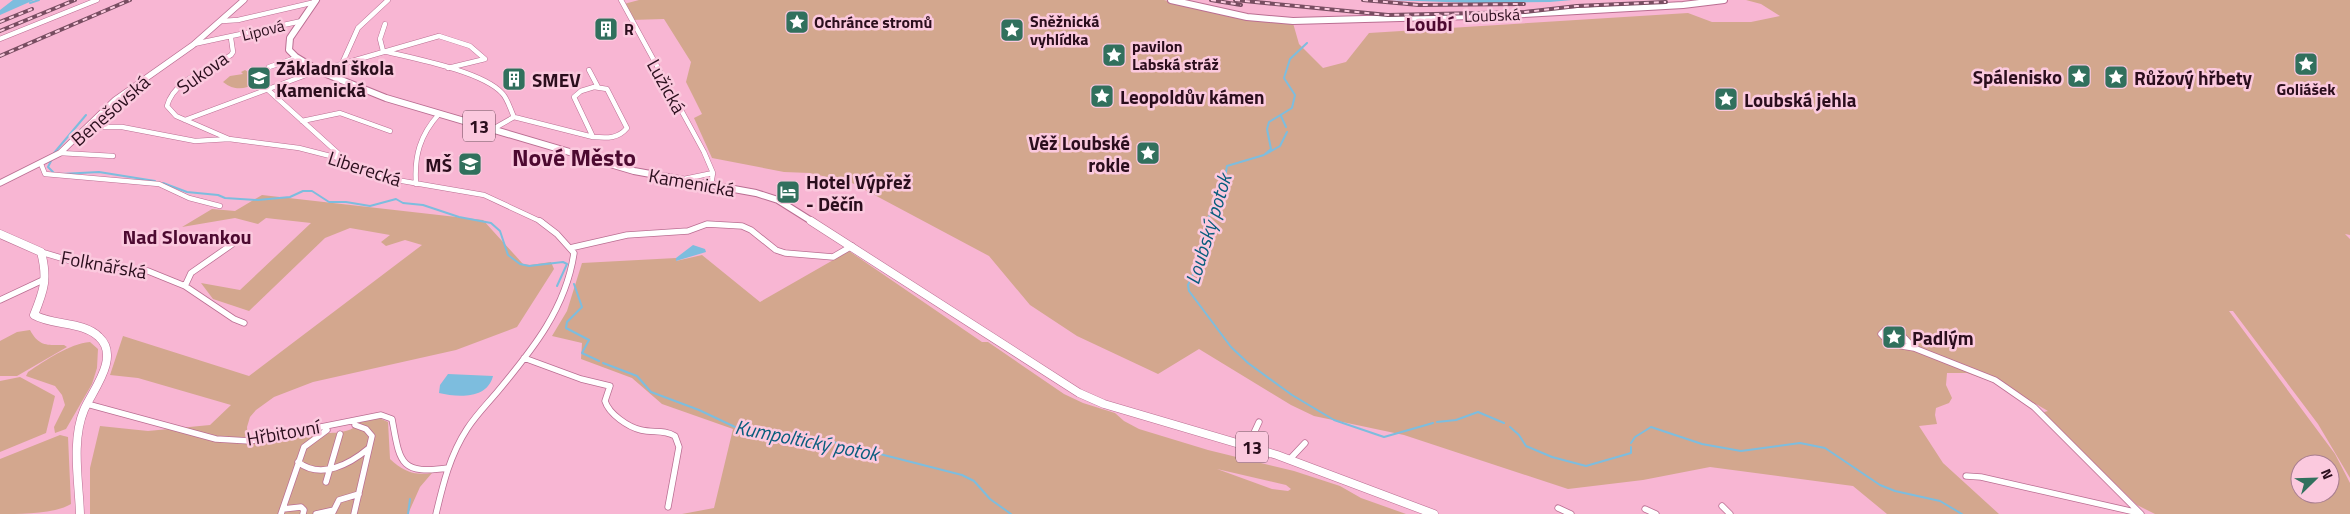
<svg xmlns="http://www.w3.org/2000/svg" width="2350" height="514" viewBox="0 0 2350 514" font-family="'Titillium Web',sans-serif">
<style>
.green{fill:#d3a78e;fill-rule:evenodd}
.water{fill:#7dbdde}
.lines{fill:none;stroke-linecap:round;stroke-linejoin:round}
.stream{stroke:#7dbdde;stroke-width:2}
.street-far1-casing{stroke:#ba6e92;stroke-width:5.5}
.street-casing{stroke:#ba6e92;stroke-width:7}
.secondary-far1-casing{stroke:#ba6e92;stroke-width:7}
.secondary-casing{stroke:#ba6e92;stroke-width:9}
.primary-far1-casing{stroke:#ba6e92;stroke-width:8}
.primary-casing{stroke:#ba6e92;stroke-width:9}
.street-far1{stroke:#fff;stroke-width:4.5}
.street{stroke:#fff;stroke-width:5.5}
.secondary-far1{stroke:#fff;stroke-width:5.5}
.secondary{stroke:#fff;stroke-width:8}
.primary-far1{stroke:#fff;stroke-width:6}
.primary{stroke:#fff;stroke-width:8}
.rail-casing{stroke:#784d61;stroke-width:4}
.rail{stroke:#fbc9de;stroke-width:2;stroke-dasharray:5;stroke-linecap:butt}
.labels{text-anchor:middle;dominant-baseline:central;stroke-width:5;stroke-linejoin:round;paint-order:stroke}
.far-street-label{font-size:16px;fill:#2b0e1d;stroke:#fbc9de}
.far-poi-label{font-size:16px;font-weight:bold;fill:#2b0e1d;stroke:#fbc9de;text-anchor:start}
.shield{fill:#fbc9de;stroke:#694657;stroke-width:1}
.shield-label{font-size:18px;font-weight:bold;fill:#2b0e1d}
.poi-label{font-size:19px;font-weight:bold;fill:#2b0e1d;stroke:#fbc9de;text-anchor:start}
.street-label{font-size:19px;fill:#2b0e1d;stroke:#fbc9de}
.far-district-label{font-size:20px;font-weight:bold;fill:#4d0930;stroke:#fbc9de}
.water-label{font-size:20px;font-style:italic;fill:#085d7d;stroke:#fbc9de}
.neighbourhood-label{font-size:20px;font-weight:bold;fill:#4d0930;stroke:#fbc9de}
.district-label{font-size:24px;font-weight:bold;fill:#4d0930;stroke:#fbc9de}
</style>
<rect width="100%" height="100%" fill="#f8b6d3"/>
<!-- green -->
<path class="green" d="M639 0H1164L1191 7 1293 23 1299 44 1323 68 1346 62 1369 33 1688 13 1712 22H1751L1780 16 1761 4 1746 0H2350V235L2345 234 2350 239V478L2318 424 2233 311H2229L2335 454 2350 483V514H2155L2137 505 2047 417 2044 412 2048 411 2036 404 2028 405 1998 384 1967 373H1947L1946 385 1952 398 1949 403 1936 408 1935 415 1937 424 1919 426 1943 463 1999 514H1887L1853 486 1710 467 1643 480 1568 489 1404 435 1314 416 1291 405 1199 349 1158 374 1077 336 1030 305 989 256 852 183 810 173 784 172 712 158 694 118 702 114 686 82 691 62 664 19 631 20 624 4ZM2300 464H2330V494H2300Z
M245 70 263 82C249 86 238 94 223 82L230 76 243 74 241 72Z
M262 195 483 220 523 264 530 265 551 262 554 269 517 327 456 350 313 382 274 397 256 410 250 417 247 427 248 443 323 428 325 433C339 433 354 432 362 420L379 418 388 422 390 459C403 471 414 476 432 473L420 487 408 514H90V468L100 426 148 431 210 425 231 405 138 378 110 375 123 336 249 376 422 245 405 240 386 246 381 242 390 235 350 228 325 238 249 311 213 299 201 283 240 290 311 223 266 218 258 224 235 218 182 227 212 209 235 211Z
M849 251 982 342H988L1064 394 1083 403 1115 413 1124 421 1139 429 1208 450 1294 471 1340 486 1361 498 1406 514H682L714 508 733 429 662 404 632 378 581 359 582 343 552 336 567 311 582 263 676 258V261L702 255 760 302ZM1217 469 1286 485 1291 489 1288 491 1272 489Z
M30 330C39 347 48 345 64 345L67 347 17 376H0V341L17 332Z
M90 342 98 349 97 368 92 384 66 429 55 433 54 427 65 405 62 395 55 386 26 376 28 372C46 360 69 344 90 342Z
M20 377 55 396 46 433 0 452V381Z
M60 435 68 437 71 504C55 514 20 514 0 514V459Z"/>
<!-- water -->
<path class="water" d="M13 0H34L0 15V10Z
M1389 0H1572L1550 2 1474 3Z
M693 245 705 249 706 252 676 261V258Z
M448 374 493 376C487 400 457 397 439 393L440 385Z"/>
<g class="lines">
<!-- stream -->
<path class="stream" d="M30 3 39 0
M1307 43 1290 59 1284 78 1295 95 1292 108 1269 122 1267 129 1271 149 1264 155 1227 166 1222 195 1208 218 1205 249 1188 285 1189 291 1231 347 1248 363 1292 395 1334 420 1384 437 1433 423
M1281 116 1286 127
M54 153 86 115
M1266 154 1280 146 1287 132
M51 161 48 167 54 173
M61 174 99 172 155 181
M163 183 187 192 218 195 225 198 258 200 290 197 303 191H312L329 202H346L370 206 396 199 403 203 423 205 459 217 491 223 500 231 508 255 520 264 529 266 563 262 567 264 557 286
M574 284 582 307 567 322 566 328 589 340 582 353 599 361
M603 363 637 376 651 392 699 410 735 427 779 438 833 442 962 475 974 481 990 499 1011 514
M1437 422 1456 420 1478 412 1504 423
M1510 427 1519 435 1526 446 1552 457 1586 466 1631 453V447
M1631 443 1635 437 1651 427 1702 444 1741 451 1800 443 1825 448 1880 485 1895 491 1940 501 1962 514
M408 514 410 499"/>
<!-- street-far1 casing -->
<g class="street-far1-casing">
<path id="street-far1" d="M621 0 704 152 713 173 711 185
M222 21 238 20 315 2
M385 24 380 39 383 51C412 58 482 71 502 93 508 99 510 109 514 117L493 129
M0 39 97 0
M194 44 302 21
M269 67 296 58
M589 70 598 87
M336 77 358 28 388 0
M594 87 607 89 627 128C618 139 607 138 593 137L574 97 581 91Z
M267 89 339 154 335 157
M514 117 593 137
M185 120 314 72 439 36 470 46 485 59 448 68
M302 121 340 113 390 131
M89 127H122L195 141 229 139 299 148 342 159 385 178 484 195 542 222
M229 139 176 116 167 106C174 79 210 69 231 55L233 52 231 38
M60 153 113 156
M41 164 45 174 159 184 189 198 220 206
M684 179 713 173
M416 184C414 156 420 135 439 114"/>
</g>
<!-- street casing -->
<g class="street-casing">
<path id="street" d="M570 248 627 235 688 231 707 224 742 226 751 230 776 250 785 253 833 257 852 246
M41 252 68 260 148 271 185 286 234 319 244 323
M185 286 191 273 234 243
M0 300 45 279
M1885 330 1902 335 1914 348 1890 344 1881 334Z
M1914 348 1995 380 2034 407 2141 514
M524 358 581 379 610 386 605 401C609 414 628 427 641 430 653 433 664 429 675 436L679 447 668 507
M87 404 216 439 250 441 381 415 392 419C400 462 399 475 448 468
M1248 446 1259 422
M1290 459 1305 443
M298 462C321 480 350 464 369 448
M1966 476 1981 477 2139 513
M326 482 340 434
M1722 506 1730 514
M1558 508 1571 514
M283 509 301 507 304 510 303 514
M1645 509 1656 514
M281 514 304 447 327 430
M316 514 334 510
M332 514 339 500 359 494
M354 514 372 436 366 429 355 425
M436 514C443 484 450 455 467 429 476 415 488 403 498 391 533 349 566 308 574 253L557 234 540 221"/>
</g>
<!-- secondary-far1 casing -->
<g class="secondary-far1-casing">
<path id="secondary-far1" d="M0 183 60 153 115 100 193 45 244 0"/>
</g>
<!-- secondary casing -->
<g class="secondary-casing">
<path id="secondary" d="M0 234 41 252C48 279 44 290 34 315 53 326 83 321 99 337 121 357 92 391 84 410 71 441 79 482 80 514"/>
</g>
<!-- primary-far1 casing -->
<g class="primary-far1-casing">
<path id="primary-far1" d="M316 0 290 38 289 50 296 57 319 71 386 98 634 171 756 193 778 200 813 222
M1171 0 1247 17 1293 21 1508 15 1683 5 1724 0"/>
</g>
<!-- primary casing -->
<g class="primary-casing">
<path id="primary" d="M811 221 1079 393 1104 404 1277 455 1434 514"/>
</g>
<!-- street-far1 -->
<use href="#street-far1" class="street-far1"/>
<!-- street -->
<use href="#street" class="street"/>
<!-- secondary-far1 -->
<use href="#secondary-far1" class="secondary-far1"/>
<!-- secondary -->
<use href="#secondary" class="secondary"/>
<!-- primary-far1 -->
<use href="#primary-far1" class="primary-far1"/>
<!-- primary -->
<use href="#primary" class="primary"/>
<!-- rail casing -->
<g class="rail-casing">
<path id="rail" d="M1211 0 1241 5
M1235 0 1388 15 1525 12 1577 6 1666 2
M1363 0 1419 5 1524 4
M0 22 32 9
M0 31 75 0
M0 56 130 0"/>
</g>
<!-- rail -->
<use href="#rail" class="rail"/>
</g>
<!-- icons -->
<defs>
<g id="sight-square" transform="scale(1.25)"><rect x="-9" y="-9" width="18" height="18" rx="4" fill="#31705d" stroke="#fbc9de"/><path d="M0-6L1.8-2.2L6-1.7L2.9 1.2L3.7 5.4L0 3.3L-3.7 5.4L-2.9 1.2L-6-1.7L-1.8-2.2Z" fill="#fff"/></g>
<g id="building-square" transform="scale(1.25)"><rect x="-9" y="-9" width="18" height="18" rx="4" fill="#31705d" stroke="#fbc9de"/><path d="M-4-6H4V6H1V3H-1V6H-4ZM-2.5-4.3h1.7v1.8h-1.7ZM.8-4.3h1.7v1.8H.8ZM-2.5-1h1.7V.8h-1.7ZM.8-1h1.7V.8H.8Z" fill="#fff"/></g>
<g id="school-square" transform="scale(1.25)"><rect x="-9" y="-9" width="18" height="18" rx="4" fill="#31705d" stroke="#fbc9de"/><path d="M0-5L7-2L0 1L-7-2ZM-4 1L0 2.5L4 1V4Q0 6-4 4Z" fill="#fff"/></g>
<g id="hotel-square" transform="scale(1.25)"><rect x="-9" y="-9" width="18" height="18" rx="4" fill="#31705d" stroke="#fbc9de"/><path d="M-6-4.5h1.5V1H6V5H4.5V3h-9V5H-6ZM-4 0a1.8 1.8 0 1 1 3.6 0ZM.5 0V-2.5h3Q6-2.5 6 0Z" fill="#fff"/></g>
</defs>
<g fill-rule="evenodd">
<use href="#sight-square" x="797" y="22"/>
<use href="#building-square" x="606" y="29"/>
<use href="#sight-square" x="1012" y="30"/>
<use href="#sight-square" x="1114" y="55"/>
<use href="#sight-square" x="2306" y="64"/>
<use href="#sight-square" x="2079" y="76"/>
<use href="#sight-square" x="2116" y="77"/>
<use href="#school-square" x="259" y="78"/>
<use href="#building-square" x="514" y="79"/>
<use href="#sight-square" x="1102" y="96"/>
<use href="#sight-square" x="1726" y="99"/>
<use href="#sight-square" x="1148" y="153"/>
<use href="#school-square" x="470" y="164"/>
<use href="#hotel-square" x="788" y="192"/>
<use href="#sight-square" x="1894" y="337"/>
</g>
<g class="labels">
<!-- far-street labels -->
<g class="far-street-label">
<text transform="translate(1492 15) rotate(-2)">Loubská</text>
<text transform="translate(263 30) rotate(-14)">Lipová</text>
</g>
<!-- far-poi labels -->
<g class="far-poi-label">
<text x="1030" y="21">Sněžnická<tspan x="1030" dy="18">vyhlídka</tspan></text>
<text x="814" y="22">Ochránce stromů</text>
<text x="624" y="29">R</text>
<text x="1132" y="46">pavilon<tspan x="1132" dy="18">Labská stráž</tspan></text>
<text x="2306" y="89" text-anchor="middle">Goliášek</text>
</g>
<!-- shield labels -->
<g class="shield">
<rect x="463" y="110.5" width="32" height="31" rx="4"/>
<rect x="1236" y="431.5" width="32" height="31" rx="4"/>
</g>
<g class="shield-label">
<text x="479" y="126">13</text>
<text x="1252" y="447">13</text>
</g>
<!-- poi labels -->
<g class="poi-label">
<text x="276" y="67">Základní škola<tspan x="276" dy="22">Kamenická</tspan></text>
<text x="2062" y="76" text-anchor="end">Spálenisko</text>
<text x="2134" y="77">Růžový hřbety</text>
<text x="532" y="79">SMEV</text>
<text x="1120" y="96">Leopoldův kámen</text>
<text x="1744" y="99">Loubská jehla</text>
<text x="1130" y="142" text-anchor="end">Věž Loubské<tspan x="1130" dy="22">rokle</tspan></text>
<text x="452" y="164" text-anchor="end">MŠ</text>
<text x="806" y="181">Hotel Výpřež<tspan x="806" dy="22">- Děčín</tspan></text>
<text x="1912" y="337">Padlým</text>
</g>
<!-- street labels -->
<g class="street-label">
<text transform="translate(202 72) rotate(-35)">Sukova</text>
<text transform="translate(667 86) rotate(61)">Lužická</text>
<text transform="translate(110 110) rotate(-41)">Benešovská</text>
<text transform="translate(365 168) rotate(18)">Liberecká</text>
<text transform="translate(692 182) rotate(10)">Kamenická</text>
<text transform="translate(104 264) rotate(10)">Folknářská</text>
<text transform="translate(283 432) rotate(-10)">Hřbitovní</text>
</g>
<!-- far-district labels -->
<g class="far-district-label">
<text x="1429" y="23">Loubí</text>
</g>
<!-- water labels -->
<g class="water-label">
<text transform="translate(1208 229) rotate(-73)">Loubský potok</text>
<text transform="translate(807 440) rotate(11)">Kumpoltický potok</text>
</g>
<!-- neighbourhood labels -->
<g class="neighbourhood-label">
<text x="187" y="236">Nad Slovankou</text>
</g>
<!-- district labels -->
<g class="district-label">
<text x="574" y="157">Nové Město</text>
</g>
</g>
<!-- north arrow -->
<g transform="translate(2315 479) rotate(67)"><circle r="24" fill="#fbc9de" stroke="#a87e91"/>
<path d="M0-4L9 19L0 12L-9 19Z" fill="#31705d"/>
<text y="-8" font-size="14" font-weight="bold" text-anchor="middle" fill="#2b0e1d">N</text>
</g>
</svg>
